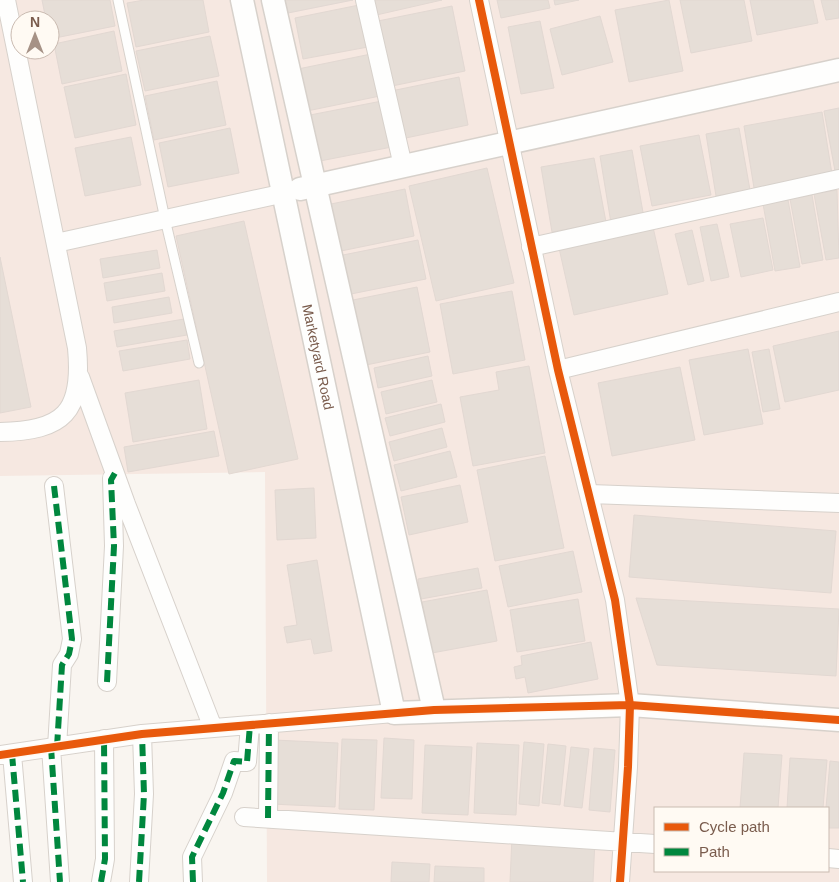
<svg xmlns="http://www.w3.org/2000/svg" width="839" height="882" viewBox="0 0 839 882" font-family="Arial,sans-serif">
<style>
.commercial{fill:#f6e8e1;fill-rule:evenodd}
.building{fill:#e6ded7;stroke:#e2d8d2}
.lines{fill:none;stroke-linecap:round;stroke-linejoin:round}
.service-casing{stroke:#d7d1cb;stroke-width:11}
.minor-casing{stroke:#d7d1cb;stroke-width:20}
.tertiary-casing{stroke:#d7d1cb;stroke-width:25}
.service{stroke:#fefefd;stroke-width:9}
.minor{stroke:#fefefd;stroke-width:18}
.tertiary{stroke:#fefefd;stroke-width:22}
.quiet{stroke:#00873e;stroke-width:6;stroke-dasharray:12 6;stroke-linecap:butt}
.cycleway-casing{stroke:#fffaf3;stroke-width:11}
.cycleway{stroke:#e8590c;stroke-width:8}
.labels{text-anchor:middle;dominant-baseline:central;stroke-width:5;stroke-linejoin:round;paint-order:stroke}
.street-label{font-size:14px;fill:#7a5c4d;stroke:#fffaf3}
</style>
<rect width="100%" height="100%" fill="#f9f5f0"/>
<!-- commercial -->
<path class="commercial" d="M0 0H839V882H267L265 472 0 476ZM20 20H50V50H20ZM655 808H828V871H655Z"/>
<!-- building -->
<path class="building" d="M42 0H110L115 26 50 39V20H46Z
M144 0H203L209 32 136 47 127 3Z
M285 0H353L288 13Z
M369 0H442L372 16Z
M497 0H548L550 8 501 18Z
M554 0H579L555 5Z
M669 0 683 71 629 82 615 10Z
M680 0H744L752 41 691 53Z
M750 0H813L818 23 757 35Z
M821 0H839V18L826 20Z
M359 5 368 47 303 59 295 18Z
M452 6 465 71 392 86 378 21Z
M600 16 613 62 562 75 550 29Z
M540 21 554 88 521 94 508 27Z
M114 31 122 71 62 84 54 44Z
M210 36 219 76 145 91 136 51Z
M371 54 380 96 307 111 298 69Z
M126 74 136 125 75 138 64 87Z
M459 77 468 125 401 139 391 91Z
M217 81 226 125 154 140 145 96Z
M387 100 397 146 320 161 310 115Z
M839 108V170L835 171 824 111Z
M822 112 832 174 754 188 744 126Z
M230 128 239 173 168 187 159 143Z
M739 128 750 190 716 196 706 134Z
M699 135 711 195 652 206 640 146Z
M131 137 141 185 85 196 75 148Z
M632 150 644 218 611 223 600 156Z
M594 158 606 222 552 232 541 167Z
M487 168 514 283 436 301 409 186Z
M405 189 414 236 341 251 331 204Z
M837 190 839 258 826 260 814 194Z
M812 195 823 260 802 264 790 199Z
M788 200 800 267 775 271 763 204Z
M763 218 773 270 741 277 730 224Z
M244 221 298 459 229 474 176 236Z
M717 224 729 277 711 281 700 227Z
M653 227 668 294 574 315 559 248Z
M692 230 704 281 688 285 675 234Z
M418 240 426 279 351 294 343 255Z
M157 250 160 268 103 278 100 259Z
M0 257 31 407 0 413Z
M162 273 165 291 107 301 104 283Z
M417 287 430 352 366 365 353 300Z
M512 291 525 360 453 374 440 304Z
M169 297 172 313 114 323 112 307Z
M184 319 187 335 117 347 114 331Z
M839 331V390L785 402 773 346Z
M187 340 190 359 123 371 119 351Z
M748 349 763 424 704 435 689 360Z
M769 349 780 409 763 412 752 352Z
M428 356 432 376 378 388 374 368Z
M529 366 545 453 473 466 460 397 499 390 496 372Z
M680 367 695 440 612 456 598 383Z
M199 380 207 429 133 442 125 393Z
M432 380 437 402 386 414 381 392Z
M441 404 445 422 390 436 385 418Z
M442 428 447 447 394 461 389 442Z
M214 431 219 456 128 472 124 447Z
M450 451 457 477 401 491 394 465Z
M545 456 564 548 495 561 477 470Z
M460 485 468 522 409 535 401 497Z
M314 488 316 538 277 540 275 490Z
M634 515 836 531 831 593 629 577Z
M573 551 582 592 508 607 499 566Z
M317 560 332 651 314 654 311 639 287 643 284 627 297 625 287 565Z
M478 568 482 588 421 599 418 579Z
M487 590 497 641 432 653 422 602Z
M636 598 839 609 836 676 657 665Z
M578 599 585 641 517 652 510 610Z
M591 642 598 679 528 693 525 677 516 679 514 667 522 665 521 656Z
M384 738 414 740 412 799 381 798Z
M342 739 377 740 374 810 339 809Z
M274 740 338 743 335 807 271 804Z
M524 742 544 744 539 806 519 804Z
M477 743 519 745 516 815 474 813Z
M548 744 566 746 560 805 542 803Z
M425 745 472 747 468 815 422 813Z
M571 747 589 749 582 808 564 806Z
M594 748 615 750 610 812 589 810Z
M744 753 782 755 778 808H740Z
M790 758 827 760 823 808H787Z
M830 761 839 762V828H828L826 808Z
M512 836 595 840 593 882H510Z
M392 862 430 864 429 882H391Z
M435 866 484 868V882H434Z"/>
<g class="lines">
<!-- service casing -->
<g class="service-casing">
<path id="service" d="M118 0 165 219 199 363"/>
</g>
<!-- minor casing -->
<g class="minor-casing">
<path id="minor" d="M365 0 403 166
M479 0 558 370 615 600 630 705 628 767 620 882
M56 243 285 193
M531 247 839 179
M558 370 839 302
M80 377 126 504 213 728
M0 432C64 431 83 412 77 348L6 0
M54 486 72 639 69 654 62 665 57 747
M590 494 839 503
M107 682 114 546 112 478
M51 747 60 882
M12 754 23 882
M0 755 142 734 394 713
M244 817 655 844
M268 818 269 723
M828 858 839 859
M101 882 105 859 104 739
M139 882 144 794 142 734
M193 882 192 857 223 793 234 761 247 762 250 725"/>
</g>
<!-- tertiary casing -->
<g class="tertiary-casing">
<g id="tertiary">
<path id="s1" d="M242 0 394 713 630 705 839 720"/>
<path d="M273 0 434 710"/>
<path d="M300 189 839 70"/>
</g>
</g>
<!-- service -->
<use href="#service" class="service"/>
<!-- minor -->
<use href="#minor" class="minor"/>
<!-- tertiary -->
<use href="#tertiary" class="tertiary"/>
<!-- quiet -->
<path class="quiet" d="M54 486 72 639 69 654 62 665 57 747
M107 682 114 546 111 480 115 473
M51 747 60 882
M12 754 23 882
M268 818 269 723
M101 882 105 859 104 739
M139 882 144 794 142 734
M193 882 192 857 223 793 234 761 247 762 250 725"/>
<!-- cycleway casing -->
<g class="cycleway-casing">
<path id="cycleway" d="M479 0 558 370 615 600 630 705 628 767 620 882
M0 755 142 734 434 710 630 705 839 720"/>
</g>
<!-- cycleway -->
<use href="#cycleway" class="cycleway"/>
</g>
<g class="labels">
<!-- street labels -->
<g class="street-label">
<text stroke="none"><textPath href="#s1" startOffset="365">Marketyard Road</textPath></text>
</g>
</g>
<!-- legend -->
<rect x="654" y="807" width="175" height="65" fill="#fffaf3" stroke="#cabbb1"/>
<rect x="664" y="823" width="25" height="8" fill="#e8590c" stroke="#cabbb1"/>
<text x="699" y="832" font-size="15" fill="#7a5c4d">Cycle path</text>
<rect x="664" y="848" width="25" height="8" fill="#00873e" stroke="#cabbb1"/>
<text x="699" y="857" font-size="15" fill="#7a5c4d">Path</text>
<!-- north arrow -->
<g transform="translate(35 35)"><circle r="24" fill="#fffaf3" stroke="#cabbb1"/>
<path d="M0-4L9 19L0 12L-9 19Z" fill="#a69286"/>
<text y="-8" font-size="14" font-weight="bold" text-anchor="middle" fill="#7a5c4d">N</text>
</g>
</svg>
